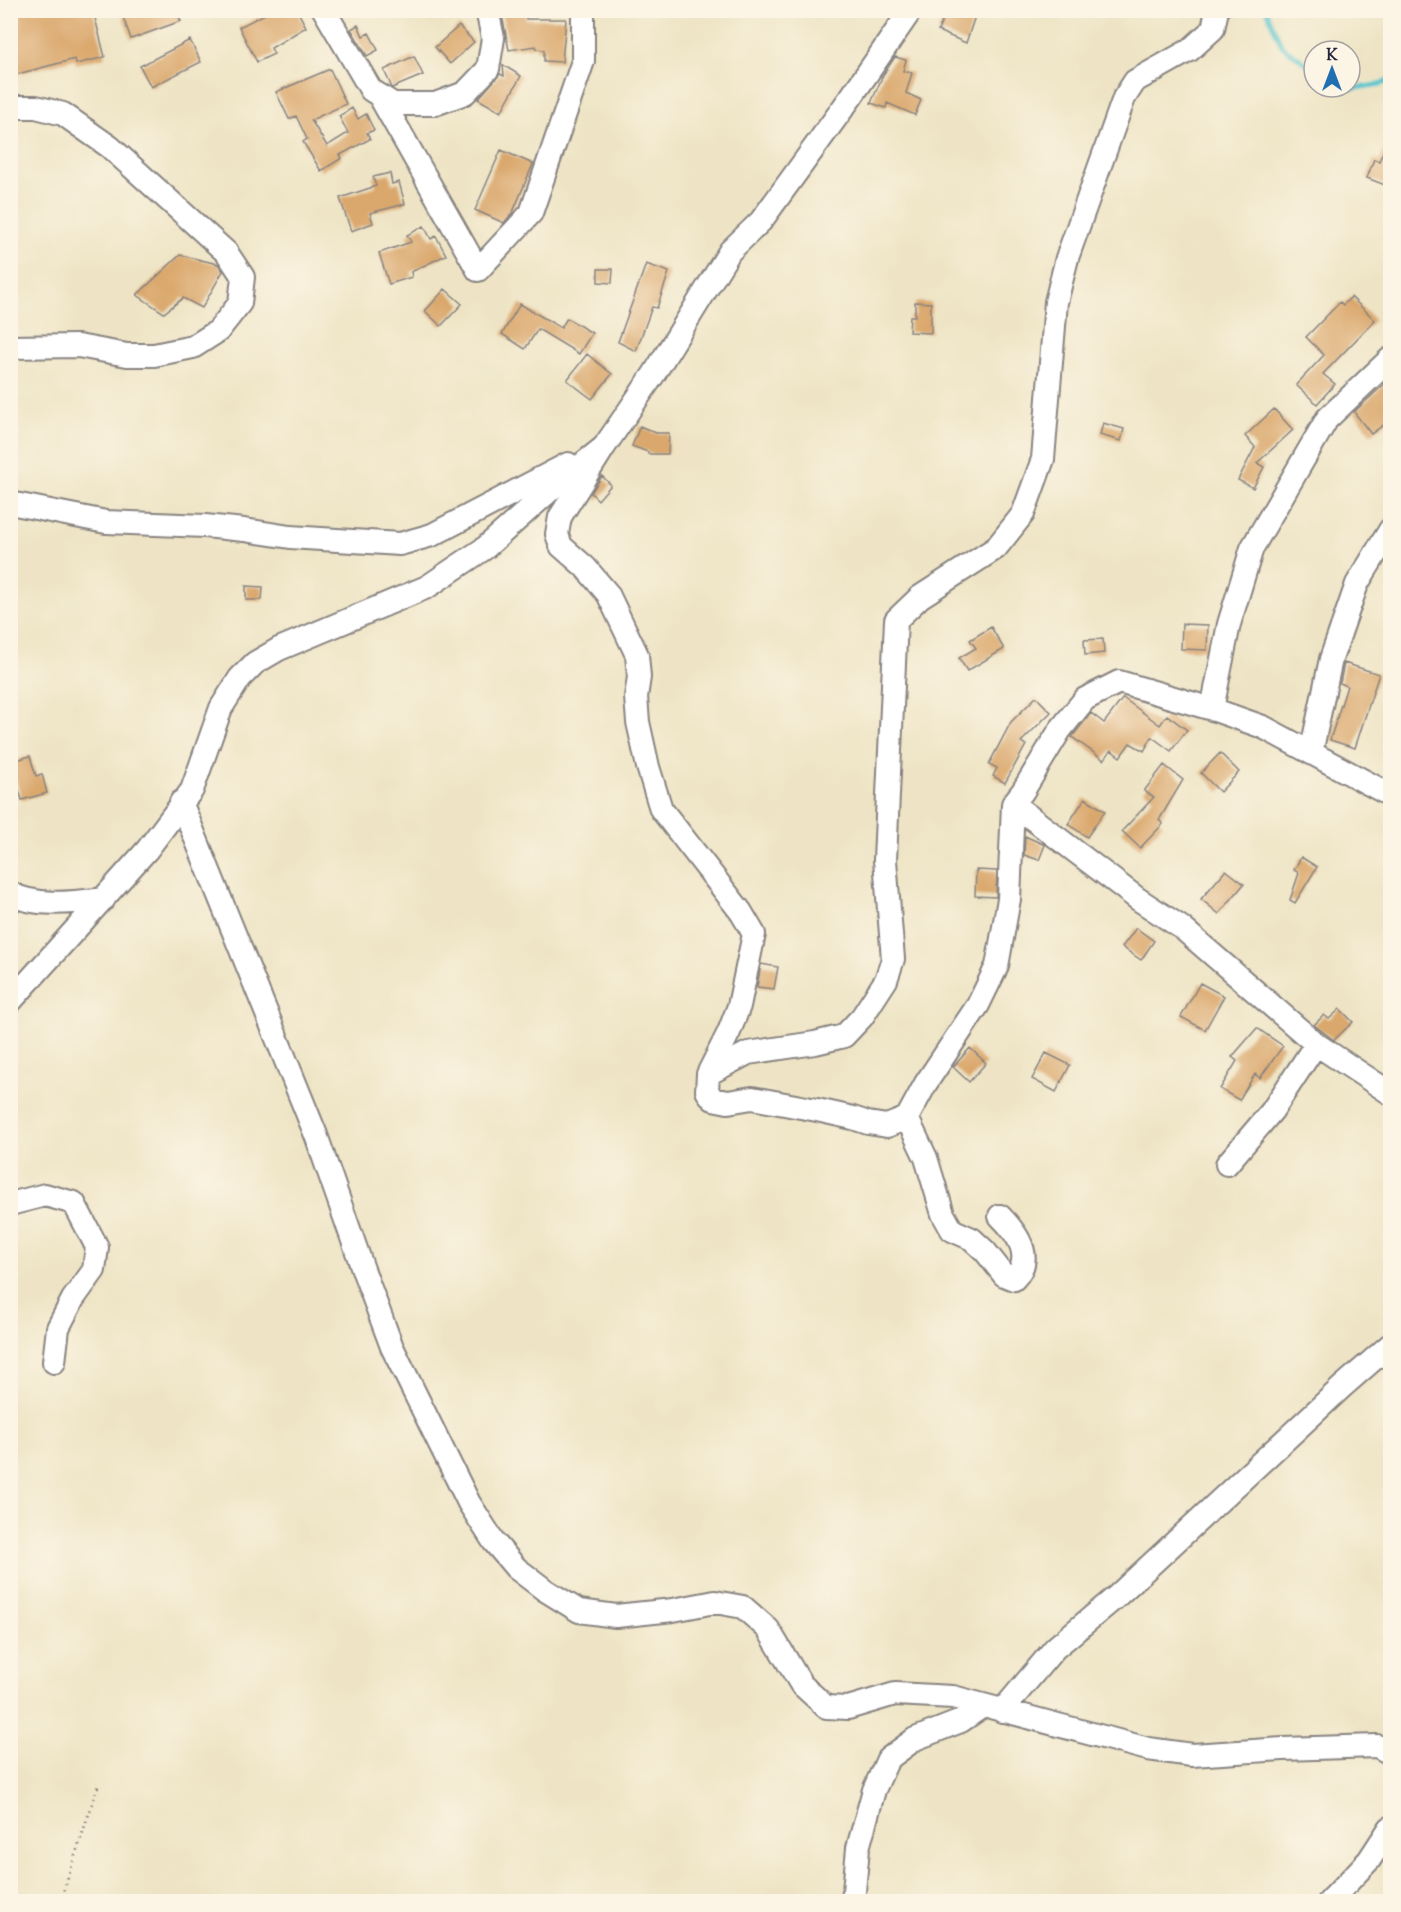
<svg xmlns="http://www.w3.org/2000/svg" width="1401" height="1912" viewBox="0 0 1401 1912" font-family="'Sorts Mill Goudy',serif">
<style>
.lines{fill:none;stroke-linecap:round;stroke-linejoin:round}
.stream{stroke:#58c5cf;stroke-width:4.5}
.building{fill:#daa76c}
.minor-casing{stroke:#888380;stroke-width:26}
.path{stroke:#888380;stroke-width:3;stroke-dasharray:1.5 4.5;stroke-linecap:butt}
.minor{stroke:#fff;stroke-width:22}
</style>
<rect width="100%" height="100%" fill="#fcf5e5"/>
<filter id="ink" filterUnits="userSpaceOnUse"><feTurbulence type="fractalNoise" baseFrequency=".0167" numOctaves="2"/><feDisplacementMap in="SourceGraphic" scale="12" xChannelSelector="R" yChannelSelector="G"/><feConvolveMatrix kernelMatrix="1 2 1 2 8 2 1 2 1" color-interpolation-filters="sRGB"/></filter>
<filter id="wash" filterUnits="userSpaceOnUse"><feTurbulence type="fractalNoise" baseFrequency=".008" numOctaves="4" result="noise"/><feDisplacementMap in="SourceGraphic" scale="24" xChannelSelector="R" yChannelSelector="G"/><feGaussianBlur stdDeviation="1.35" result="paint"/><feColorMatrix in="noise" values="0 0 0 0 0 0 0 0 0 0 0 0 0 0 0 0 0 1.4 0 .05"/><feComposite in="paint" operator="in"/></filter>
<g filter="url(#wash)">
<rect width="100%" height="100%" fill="#eee4c5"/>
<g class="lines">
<!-- stream -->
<path class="stream" d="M1266 10 1282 46 1314 69
M1339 87 1344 90 1382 84 1390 79"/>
</g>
<g id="blocks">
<!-- building -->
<path class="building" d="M10 10H93L105 57 76 64 75 59 10 76Z
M141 10H175L181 21 131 39 123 17Z
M273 10H297L306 27 271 48 274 54 257 62 239 27Z
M501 10H525L526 19H566L562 62 544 61V50L536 49V46L509 50Z
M947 10H977L966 43 938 31Z
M358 25 363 36 369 33 378 50 367 56 351 29Z
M459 26 474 42 450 64 435 47Z
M190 40 201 62 151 87 140 66Z
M414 56 423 75 392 88 384 70Z
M895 57 906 60 903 71 912 73 906 93 921 100 915 115 887 103 886 108 871 103 883 75Z
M503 65 521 76 501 112 478 99 500 74 504 76Z
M330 69 346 104 311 120 327 146 348 133 339 116 352 108 358 119 366 114 374 130 367 133 370 139 340 155 342 158 321 171 303 142 307 139 296 116 289 119 276 92Z
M1390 136V187L1367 178 1374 159 1379 161Z
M501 150 533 164 513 212 504 223 475 210Z
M390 173 392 184 399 182 405 204 370 213 373 223 351 231 340 198 376 186 373 177Z
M424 226 431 239 436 236 446 255 411 272 412 277 389 284 379 253 411 242 407 235Z
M180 255 218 264 223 271 202 308 183 298 164 313 137 295Z
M646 264 669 272 657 308 652 307 636 351 618 342Z
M598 269H613L612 283 598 282Z
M445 289 462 304 441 326 425 311Z
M1351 297 1375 320 1323 374 1335 384 1317 404 1296 385 1324 355 1306 337 1340 302 1343 305Z
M915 302 931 303V333L909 332 910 316H915Z
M520 304 561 328 567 318 592 333 579 354 538 329 525 349 502 334Z
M587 354 612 374 592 399 567 380Z
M1390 379V420L1371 434 1354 412Z
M1274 409 1293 430 1257 463 1264 467 1253 488 1238 480 1255 447 1245 436Z
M1103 423 1124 429 1121 441 1100 435Z
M640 426 656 433H669L668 454H648V452L632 446Z
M602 476 611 485 598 500 591 493Z
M246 586 263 587 262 600H246Z
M1182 624 1208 625 1207 650 1181 649Z
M991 627 1004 649 967 671 959 658 976 648 970 640Z
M1103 639 1104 653 1085 655 1084 640Z
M1344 663 1379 674 1355 748 1330 740 1347 686 1340 683Z
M1036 697 1051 712 1021 742 1026 745 1005 783 993 776 997 768 989 764 1011 722Z
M1123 698 1160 725 1167 715 1187 730 1171 751 1152 737 1144 751 1130 743 1120 757 1111 750 1104 760 1072 737 1091 713 1104 723Z
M1220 753 1239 772 1220 792 1201 773Z
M30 756 36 776 42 774 47 793 22 800 10 762Z
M1164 765 1183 780 1159 820 1163 824 1140 848 1122 831 1154 797 1144 791Z
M1085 798 1105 811 1087 837 1068 824Z
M1025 836 1045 845 1039 860 1024 855Z
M1301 857 1317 867 1295 903 1290 900 1299 873 1294 870Z
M976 870 997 871 996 897 975 896Z
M1226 870 1244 884 1219 914 1201 899Z
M1136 928 1154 941 1141 960 1122 947Z
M761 964 778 967 774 989 757 987Z
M1200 983 1224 996 1205 1030 1181 1017Z
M1340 1009 1353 1022 1334 1040 1314 1025 1324 1015 1329 1019Z
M1257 1028 1283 1046 1260 1078 1255 1074 1239 1100 1220 1089 1237 1061 1232 1057Z
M970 1048 986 1063 969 1082 953 1067Z
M1046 1053 1070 1065 1056 1092 1032 1079Z"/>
</g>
</g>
<g filter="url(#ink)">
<use href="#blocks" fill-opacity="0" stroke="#888380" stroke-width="1.5"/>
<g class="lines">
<!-- minor casing -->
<g class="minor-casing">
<path id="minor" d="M324 10 371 90 393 104H435L465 93 488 69 493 38 487 10
M379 95 478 270 531 213 583 61V10
M10 107H36L63 114 110 147 227 253 243 277 240 303 218 331 193 347 154 355H127L78 346 10 347
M604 447 560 517 557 534 561 546 585 567 608 594 637 655 639 677 636 697 638 722 648 767 661 809 741 912 754 934 739 1006 729 1032 708 1074 707 1091 713 1099 728 1102 752 1098 817 1110 853 1118 868 1123 887 1126 907 1118 926 1083 978 1005 997 966 1009 899 1013 804 1023 791 1060 730 1085 699 1119 682 1212 709 1263 727 1390 795
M10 503 106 522 205 526 244 530 290 537 400 544 432 535 568 464
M1212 709 1229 624 1252 548 1327 419 1390 359
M1311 753 1331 659 1357 584 1390 530
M181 802 316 1135 364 1272 392 1347 469 1503 494 1542 516 1568 545 1590 579 1611 616 1616 673 1610 715 1602 743 1607 768 1629 801 1684 826 1707 848 1708 895 1694 953 1697 1148 1749 1192 1755 1283 1749 1377 1746 1390 1753
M1013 804 1138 899 1182 928 1316 1044 1390 1093
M10 893C35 908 77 902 104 899
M10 1002 147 850 192 790 221 708 240 678 255 663 279 649 427 587 485 548 556 485 604 447 654 374 730 251 761 221 851 97 911 10
M708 1074 748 1053 815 1043 844 1036 862 1017 886 980 893 959 885 860 896 620 920 597 996 548 1023 514 1043 459 1056 302 1067 258 1124 98 1135 81 1190 50 1213 29 1217 10
M907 1118 926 1158 943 1214 952 1230 972 1239 985 1251 1004 1275 1014 1279C1035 1257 1017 1233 1000 1216
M1227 1164 1272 1111 1316 1044
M10 1204 45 1195 74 1203 97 1247 94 1270 73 1299 58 1328 54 1362
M1002 1711 1055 1648 1116 1597 1342 1387 1390 1345
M853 1902 858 1848 874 1790 888 1759 915 1739 961 1721 983 1706
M1329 1902 1369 1860 1390 1828"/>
</g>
<!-- path -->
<path class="path" d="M60 1902 98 1786"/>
<!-- minor -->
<use href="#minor" class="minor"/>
</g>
</g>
<!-- margin -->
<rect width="1401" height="1912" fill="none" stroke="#fcf5e5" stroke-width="36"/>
<!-- north arrow -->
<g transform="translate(1332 69)"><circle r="28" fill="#fcf5e5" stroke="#a5a1a1" stroke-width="1.5"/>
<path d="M0-4.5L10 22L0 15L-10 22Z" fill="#1f6fb2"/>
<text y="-9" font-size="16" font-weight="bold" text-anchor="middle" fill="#22223b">K</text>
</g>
</svg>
